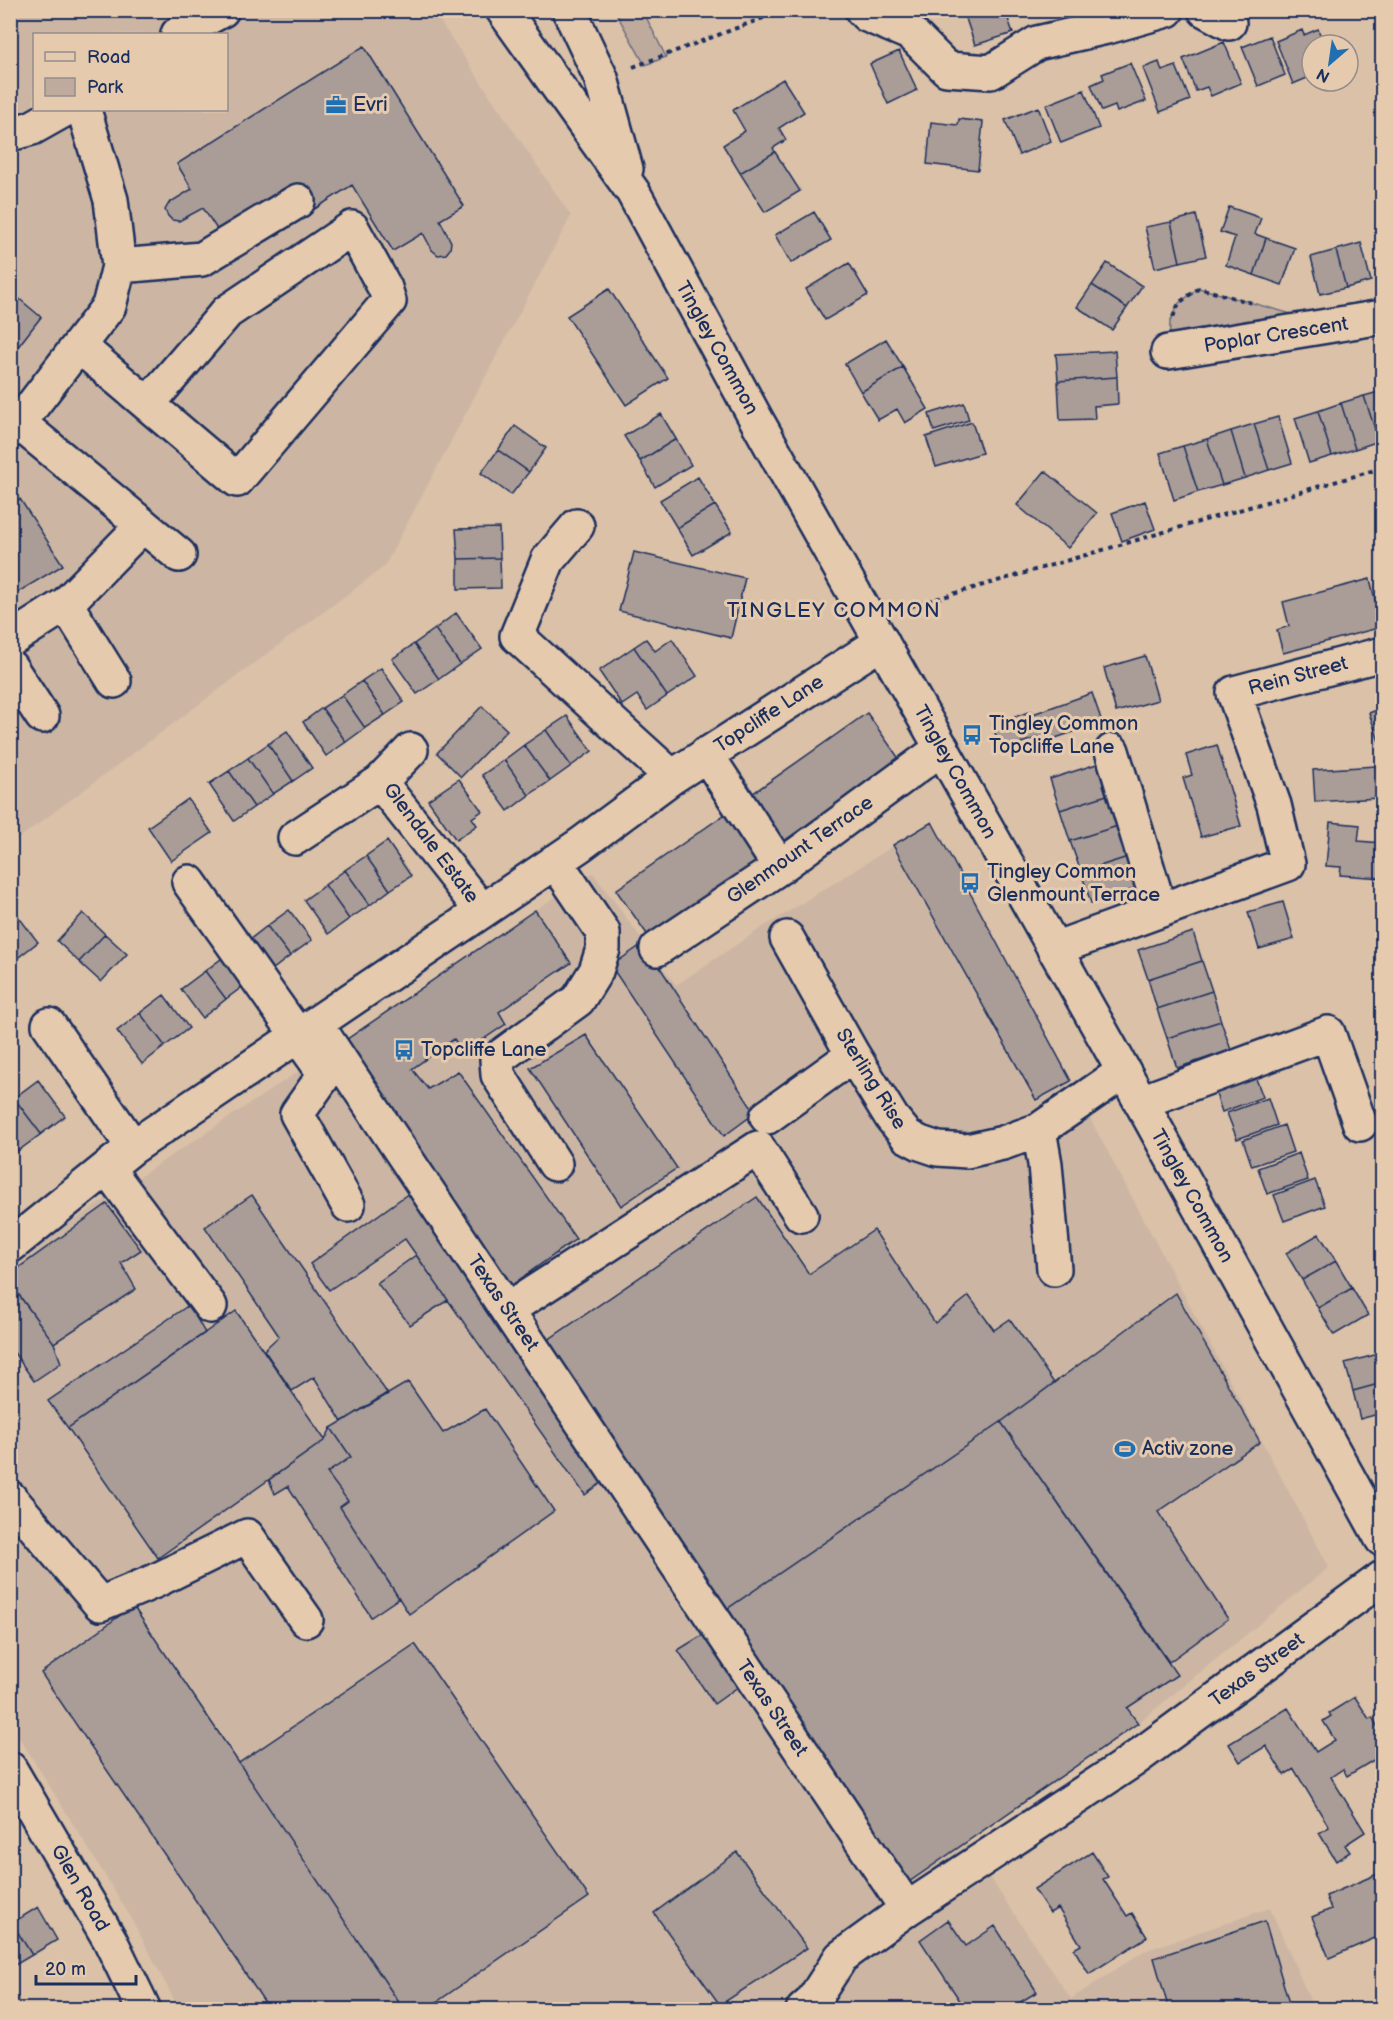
<svg xmlns="http://www.w3.org/2000/svg" width="1393" height="2020" viewBox="0 0 1393 2020" font-family="'Balsamiq Sans',sans-serif">
<style>
.built{fill:#ccb6a3;fill-rule:evenodd}
.green{fill:#beab9d;stroke:#6c6d7e;stroke-width:1.5}
.building{fill:#aa9c96;stroke:#1b2f5e;stroke-width:1.5}
.lines{fill:none;stroke-linecap:round;stroke-linejoin:round}
.minor-casing{stroke:#1b2f5e;stroke-width:38}
.major-casing{stroke:#1b2f5e;stroke-width:38}
.path{stroke:#1b2f5e;stroke-width:4;stroke-dasharray:4.5 4.5;stroke-linecap:butt}
.minor{stroke:#e6caad;stroke-width:33}
.major{stroke:#e6caad;stroke-width:33}
.labels{text-anchor:middle;dominant-baseline:central;stroke-width:6;stroke-linejoin:round;paint-order:stroke}
.poi-label{font-size:20px;fill:#1b2f5e;stroke:#e6caad;text-anchor:start}
.street-label{font-size:20px;fill:#1b2f5e;stroke:#e6caad}
.neighbourhood-label{font-size:21px;letter-spacing:1.5px;fill:#1b2f5e;stroke:#e6caad}
</style>
<rect width="100%" height="100%" fill="#dac1a8"/>
<filter id="ink" filterUnits="userSpaceOnUse"><feTurbulence type="fractalNoise" baseFrequency=".0167" numOctaves="2"/><feDisplacementMap in="SourceGraphic" scale="12" xChannelSelector="R" yChannelSelector="G"/><feConvolveMatrix kernelMatrix="1 2 1 2 8 2 1 2 1" color-interpolation-filters="sRGB"/></filter>
<g filter="url(#ink)">
<!-- built -->
<path class="built" d="M11 11H433L571 216 384 567 11 844ZM34 34H226V110H34Z
M932 822 1329 1567 1138 1723 966 1842 1071 1999 1144 1951 1270 1908 1314 2009H179L129 1914 11 1724V1271L38 1244 340 1044 535 910 593 873 676 985 757 931Z"/>
<!-- green -->
<path class="green" d="M615 11H643L666 57 645 65Z
M1199 288 1334 326 1169 352 1170 322 1179 303Z"/>
<!-- building -->
<path class="building" d="M963 10H1005L1013 33 975 45Z
M1318 29 1324 45H1312V76L1293 84 1276 41 1302 30 1304 35Z
M1270 36 1285 75 1258 86 1242 47Z
M1224 42 1241 83 1211 96 1207 87 1196 91 1183 59Z
M364 46 464 206 440 220 451 242 450 249 446 254 438 255 432 250 423 233 393 251 352 185 307 214 222 237 203 208 179 221 172 220 168 216 165 210 169 203 192 189 177 164Z
M899 51 917 90 888 104 870 64Z
M1159 62 1162 71 1176 66 1190 100 1160 112 1143 68Z
M1130 63 1146 101 1117 112 1115 106 1102 111 1091 85 1104 79 1102 74Z
M783 79 804 112 779 128 786 140 773 148 775 152 740 173 723 145 745 131 733 110Z
M1084 90 1099 128 1061 143 1046 105Z
M1038 107 1051 141 1019 155 1005 120Z
M959 119 983 122 978 170 927 164 931 122 958 125Z
M775 152 800 191 765 212 740 173Z
M1229 207 1261 218 1255 234 1266 238 1254 275 1226 265 1235 237 1220 232Z
M814 212 831 240 791 263 775 235Z
M1196 215 1206 256 1180 262 1171 222Z
M1171 222 1180 262 1155 268 1145 227Z
M1266 238 1295 248 1282 285 1254 275Z
M1361 243 1371 281 1346 288 1336 250Z
M1336 250 1346 288 1320 294 1311 257Z
M849 263 868 295 825 320 806 289Z
M1107 263 1142 286 1127 308 1092 285Z
M1092 285 1127 308 1112 330 1077 307Z
M609 289 668 378 626 405 567 316Z
M10 291 41 317 10 357Z
M886 339 903 367 861 392 845 364Z
M1115 351 1117 377 1058 381 1056 354Z
M903 367 928 409 905 423 897 409 878 420 861 392Z
M1117 377 1118 404 1094 406 1095 419 1060 420 1058 381Z
M1382 391V440L1379 441 1364 396Z
M1364 396 1379 441 1355 449 1341 403Z
M964 403 969 420 934 431 929 414Z
M1341 403 1355 449 1332 456 1318 411Z
M1318 411 1332 456 1309 463 1295 418Z
M661 414 676 439 640 461 624 436Z
M1278 417 1292 463 1269 470 1254 424Z
M972 422 982 453 936 467 926 437Z
M1254 424 1269 470 1245 478 1231 431Z
M515 426 546 448 529 472 498 450Z
M1231 431 1245 478 1222 485 1207 439Z
M676 439 691 465 655 487 640 461Z
M1207 439 1222 485 1198 492 1183 446Z
M1183 446 1198 492 1174 500 1160 453Z
M498 450 529 472 511 495 481 473Z
M1045 471 1097 513 1068 548 1017 505Z
M698 477 715 505 677 528 660 500Z
M20 499 63 565 10 597V505Z
M1145 501 1155 529 1122 541 1112 513Z
M715 505 732 532 693 555 677 528Z
M499 528 500 558 458 559 456 529Z
M634 552 745 578 731 638 619 611Z
M500 558 501 588 458 589V559Z
M1370 579 1382 627 1283 653 1277 630 1289 626 1283 602Z
M456 613 482 649 460 664 435 629Z
M435 629 460 664 439 679 414 644Z
M646 639 655 651 672 639 697 676 667 696 634 647Z
M414 644 439 679 417 694 392 659Z
M634 647 667 696 647 710 637 695 622 705 599 671Z
M1145 656 1158 700 1116 712 1104 668Z
M381 668 404 702 385 715 362 681Z
M362 681 385 715 365 728 342 695Z
M1092 693 1102 722 1041 743 1039 737 1001 750 992 724 1032 711 1033 714Z
M342 695 365 728 346 742 322 708Z
M482 706 507 730 461 777 437 753Z
M322 708 346 742 326 756 303 722Z
M1382 708V750L1369 713Z
M867 713 900 760 781 843 749 796Z
M567 716 592 751 571 766 546 730Z
M546 730 571 766 550 781 524 745Z
M287 731 312 768 293 781 268 744Z
M268 744 293 781 273 794 248 758Z
M524 745 550 781 529 795 504 760Z
M1217 745 1241 826 1201 837 1183 778 1192 775 1186 755Z
M248 758 273 794 254 807 229 771Z
M504 760 529 795 508 811 482 775Z
M1100 763 1110 794 1060 810 1050 779Z
M1376 766 1378 798 1315 802 1313 770Z
M229 771 254 807 234 821 209 784Z
M459 779 482 811 472 818 477 825 456 840 428 800Z
M1110 794 1121 825 1070 841 1060 810Z
M188 799 212 833 171 861 148 827Z
M734 808 767 854 649 937 616 890Z
M932 822 1071 1081 1036 1100 893 845Z
M1330 822 1360 825 1358 841 1382 843V878L1340 875 1341 867 1326 866Z
M1121 825 1131 856 1081 872 1070 841Z
M387 841 411 876 390 890 366 856Z
M366 856 390 890 370 905 345 870Z
M1131 856 1141 887 1091 903 1081 872Z
M345 870 370 905 349 919 325 885Z
M325 885 349 919 328 934 304 900Z
M1283 902 1294 939 1259 949 1248 912Z
M289 910 312 940 290 956 267 926Z
M535 910 571 963 499 1012 506 1024 463 1053 454 1039 412 1069 428 1089 458 1071 576 1239 509 1287 340 1044Z
M14 911 38 942 15 960 10 954V914Z
M83 913 105 934 79 962 57 941Z
M267 926 290 956 268 973 245 943Z
M1193 932 1202 961 1148 979 1138 950Z
M105 934 127 954 101 982 79 962Z
M644 943 755 1113 724 1136 611 966Z
M229 953 250 981 226 999 205 971Z
M1202 961 1212 991 1157 1009 1148 979Z
M205 971 226 999 202 1018 181 989Z
M1212 991 1221 1021 1167 1038 1157 1009Z
M164 995 189 1028 165 1046 140 1013Z
M140 1013 165 1046 142 1064 117 1031Z
M1221 1021 1231 1050 1177 1068 1167 1038Z
M586 1035 677 1168 621 1206 530 1068Z
M1253 1071 1263 1097 1222 1112 1213 1085Z
M38 1080 65 1116 41 1134 14 1098Z
M14 1098 41 1134 18 1151 10 1142V1100Z
M1268 1098 1277 1125 1237 1139 1227 1113Z
M1284 1125 1293 1152 1252 1166 1243 1140Z
M1299 1153 1308 1180 1267 1194 1258 1168Z
M1315 1180 1325 1206 1284 1221 1274 1195Z
M416 1188 612 1475 585 1495 405 1239 329 1290 310 1264Z
M252 1195 387 1393 342 1422 314 1377 292 1391 264 1350 279 1336 205 1227Z
M757 1197 809 1274 874 1230 935 1323 969 1296 994 1330 1010 1319 1054 1383 1001 1422 724 1611 545 1342Z
M107 1204 141 1250 121 1263 136 1289 54 1343 10 1283V1274Z
M1319 1234 1336 1261 1302 1280 1286 1253Z
M416 1255 448 1300 410 1325 377 1283Z
M1336 1261 1352 1288 1318 1308 1302 1280Z
M14 1288 54 1343 61 1363 34 1381 10 1347V1290Z
M1352 1288 1368 1315 1334 1335 1318 1308Z
M1176 1293 1260 1442 1158 1512 1228 1619 1169 1662 1001 1422Z
M189 1305 205 1333 68 1428 48 1401Z
M236 1311 325 1440 158 1558 68 1428Z
M1382 1353V1383L1353 1391 1345 1363Z
M408 1382 443 1433 485 1409 554 1511 409 1614 340 1507 348 1501 327 1473 351 1457 331 1428Z
M1382 1383V1413L1360 1419 1353 1391Z
M1001 1422 1177 1675 1127 1708 1138 1723 906 1884 724 1611Z
M331 1428 351 1457 327 1473 348 1501 340 1507 399 1598 371 1617 288 1486 275 1494 269 1480 325 1440Z
M133 1606 239 1763 404 2010H270L41 1673Z
M714 1628 749 1679 714 1704 678 1650Z
M415 1644 589 1897 425 2010H404L239 1763Z
M1355 1697 1369 1719 1372 1717 1382 1734V1755L1347 1776 1343 1769 1331 1777 1365 1832 1345 1845 1350 1852 1336 1861 1319 1833 1329 1827 1294 1769 1284 1775 1266 1746 1240 1762 1229 1744 1288 1708 1316 1752 1335 1740 1323 1721 1331 1716 1329 1713Z
M737 1852 807 1948 720 2005 654 1913Z
M1092 1852 1108 1877 1103 1879 1127 1916 1132 1913 1147 1937 1089 1974 1074 1949 1081 1945 1058 1908 1050 1913 1034 1889Z
M1382 1872V1935L1329 1958 1312 1917 1331 1909 1326 1896Z
M38 1907 57 1940 32 1955 12 1923Z
M948 1920 966 1946 995 1926 1037 1992 1007 2010H966L920 1940Z
M1265 1921 1291 2010H1169L1154 1958Z
M12 1923 32 1955 10 1968V1924Z"/>
<g class="lines">
<!-- minor casing -->
<g class="minor-casing">
<path id="minor" d="M862 10 867 15 912 34 947 69 991 72 1037 43 1107 27 1167 10
M1205 10 1229 23
M178 34 222 10
M10 134 32 128 64 110
M119 266 202 259 298 201
M79 346 237 480 389 301 385 288 352 228 227 312 148 404
M1168 352 1382 317
M19 423 179 555
M10 431 19 423 109 306 119 266 111 200 84 110
M577 526 548 560 517 636 672 777
M66 604 114 681
M10 640 66 604 143 525
M10 667 42 716
M411 750 380 782 482 911
M1112 751 1160 910
M706 754 780 867
M295 838 380 782
M189 882 325 1074 297 1114 348 1205
M787 938 853 1055 892 1118 907 1136 920 1143 938 1149 967 1151 1003 1143 1039 1130 1123 1072
M657 949 780 867 942 748
M1054 949 1288 864 1274 805 1234 693 1382 654
M316 1024 907 1909 1132 1761 1382 1578
M49 1025 133 1147
M1141 1102 1328 1033 1360 1124
M767 1117 853 1055
M1039 1130 1045 1164 1054 1269
M555 1164 498 1075 497 1059 578 1000 596 971 603 949V932L555 861
M107 1168 210 1306
M10 1246 133 1147 580 845 672 777 882 642
M507 1310 758 1148 801 1215
M10 1498 100 1604 155 1581 247 1536 306 1620
M10 1769 110 1940 144 2010
M803 2010 812 2002 841 1957 907 1909"/>
</g>
<!-- major casing -->
<g class="major-casing">
<path id="major" d="M503 10 633 192 756 419 1141 1102 1382 1539
M569 10 601 78 626 169"/>
</g>
<!-- path -->
<path class="path" d="M461 13 465 10
M633 67 766 17 763 10
M1173 317 1179 303 1199 288 1252 303
M902 609 1382 468"/>
<!-- minor -->
<use href="#minor" class="minor"/>
<!-- major -->
<use href="#major" class="major"/>
</g>
</g>
<!-- icons -->
<defs>
<g id="office-bare" transform="scale(1.62)"><path d="M-6-3h4V-5.5h4V-3h4V5H-6ZM-1-4.5V-3h2v-1.5ZM-6 0V1H6V0Z" fill="#1f6fb2" stroke="#e6caad" stroke-width="2.5" paint-order="stroke"/></g>
<g id="bus-bare" transform="scale(1.62)"><path d="M-5-6H5V4H4V6H2V4H-2V6H-4V4H-5ZM-3.5-4V0h7V-4ZM-3.5 1.2v1.5H-2V1.2ZM2 1.2v1.5H3.5V1.2Z" fill="#1f6fb2" stroke="#e6caad" stroke-width="2.5" paint-order="stroke"/></g>
<g id="stadium-bare" transform="scale(1.62)"><path d="M0-5a6.5 5 0 1 0 0 10a6.5 5 0 1 0 0-10ZM-3.5-1.8h7v3.6h-7Z" fill="#1f6fb2" stroke="#e6caad" stroke-width="2.5" paint-order="stroke"/></g>
</defs>
<g fill-rule="evenodd">
<use href="#office-bare" x="336" y="105"/>
<use href="#bus-bare" x="972" y="735"/>
<use href="#bus-bare" x="970" y="883"/>
<use href="#bus-bare" x="404" y="1050"/>
<use href="#stadium-bare" x="1125" y="1449"/>
</g>
<g class="labels">
<!-- poi labels -->
<g class="poi-label">
<text x="353" y="105">Evri</text>
<text x="989" y="724">Tingley Common<tspan x="989" dy="23">Topcliffe Lane</tspan></text>
<text x="987" y="872">Tingley Common<tspan x="987" dy="23">Glenmount Terrace</tspan></text>
<text x="421" y="1050">Topcliffe Lane</text>
<text x="1142" y="1449">Activ zone</text>
</g>
<!-- street labels -->
<g class="street-label">
<text transform="translate(1276 335) rotate(-9)">Poplar Crescent</text>
<text transform="translate(717 348) rotate(61)">Tingley Common</text>
<text transform="translate(1298 676) rotate(-15)">Rein Street</text>
<text transform="translate(769 714) rotate(-33)">Topcliffe Lane</text>
<text transform="translate(955 772) rotate(61)">Tingley Common</text>
<text transform="translate(431 843) rotate(53)">Glendale Estate</text>
<text transform="translate(800 850) rotate(-35)">Glenmount Terrace</text>
<text transform="translate(871 1079) rotate(58)">Sterling Rise</text>
<text transform="translate(1192 1196) rotate(61)">Tingley Common</text>
<text transform="translate(503 1303) rotate(56)">Texas Street</text>
<text transform="translate(1257 1670) rotate(-36)">Texas Street</text>
<text transform="translate(772 1708) rotate(56)">Texas Street</text>
<text transform="translate(80 1888) rotate(60)">Glen Road</text>
</g>
<!-- neighbourhood labels -->
<g class="neighbourhood-label">
<text x="834" y="610">TINGLEY COMMON</text>
</g>
</g>
<!-- margin -->
<rect width="1393" height="2020" fill="none" stroke="#e6caad" stroke-width="36"/>
<rect x="18" y="18" width="1357" height="1984" fill="none" stroke="#1b2f5e" stroke-width="2" filter="url(#ink)"/>
<!-- legend -->
<rect x="33" y="33" width="195" height="78" fill="#e6caad" stroke="#958c8d" stroke-width="1.5"/>
<rect x="45" y="52" width="30" height="9" fill="#e6caad" stroke="#958c8d" stroke-width="1.5"/>
<text x="87" y="63" font-size="18" fill="#1b2f5e">Road</text>
<rect x="45" y="78" width="30" height="18" fill="#beab9d" stroke="#958c8d" stroke-width="1.5"/>
<text x="87" y="93" font-size="18" fill="#1b2f5e">Park</text>
<!-- north arrow -->
<g transform="translate(1330 63) rotate(209)"><circle r="28" fill="#e6caad" stroke="#958c8d" stroke-width="1.5"/>
<path d="M0-4.5L10 22L0 15L-10 22Z" fill="#1f6fb2"/>
<text y="-9" font-size="16" font-weight="bold" text-anchor="middle" fill="#1b2f5e">N</text>
</g>
<!-- scale -->
<path d="M36 1975v9h100v-9" fill="none" stroke="#1b2f5e" stroke-width="3"/>
<text x="45" y="1975" font-size="18" fill="#1b2f5e" stroke="#e6caad" stroke-width="4.5" paint-order="stroke">20 m</text>
</svg>
